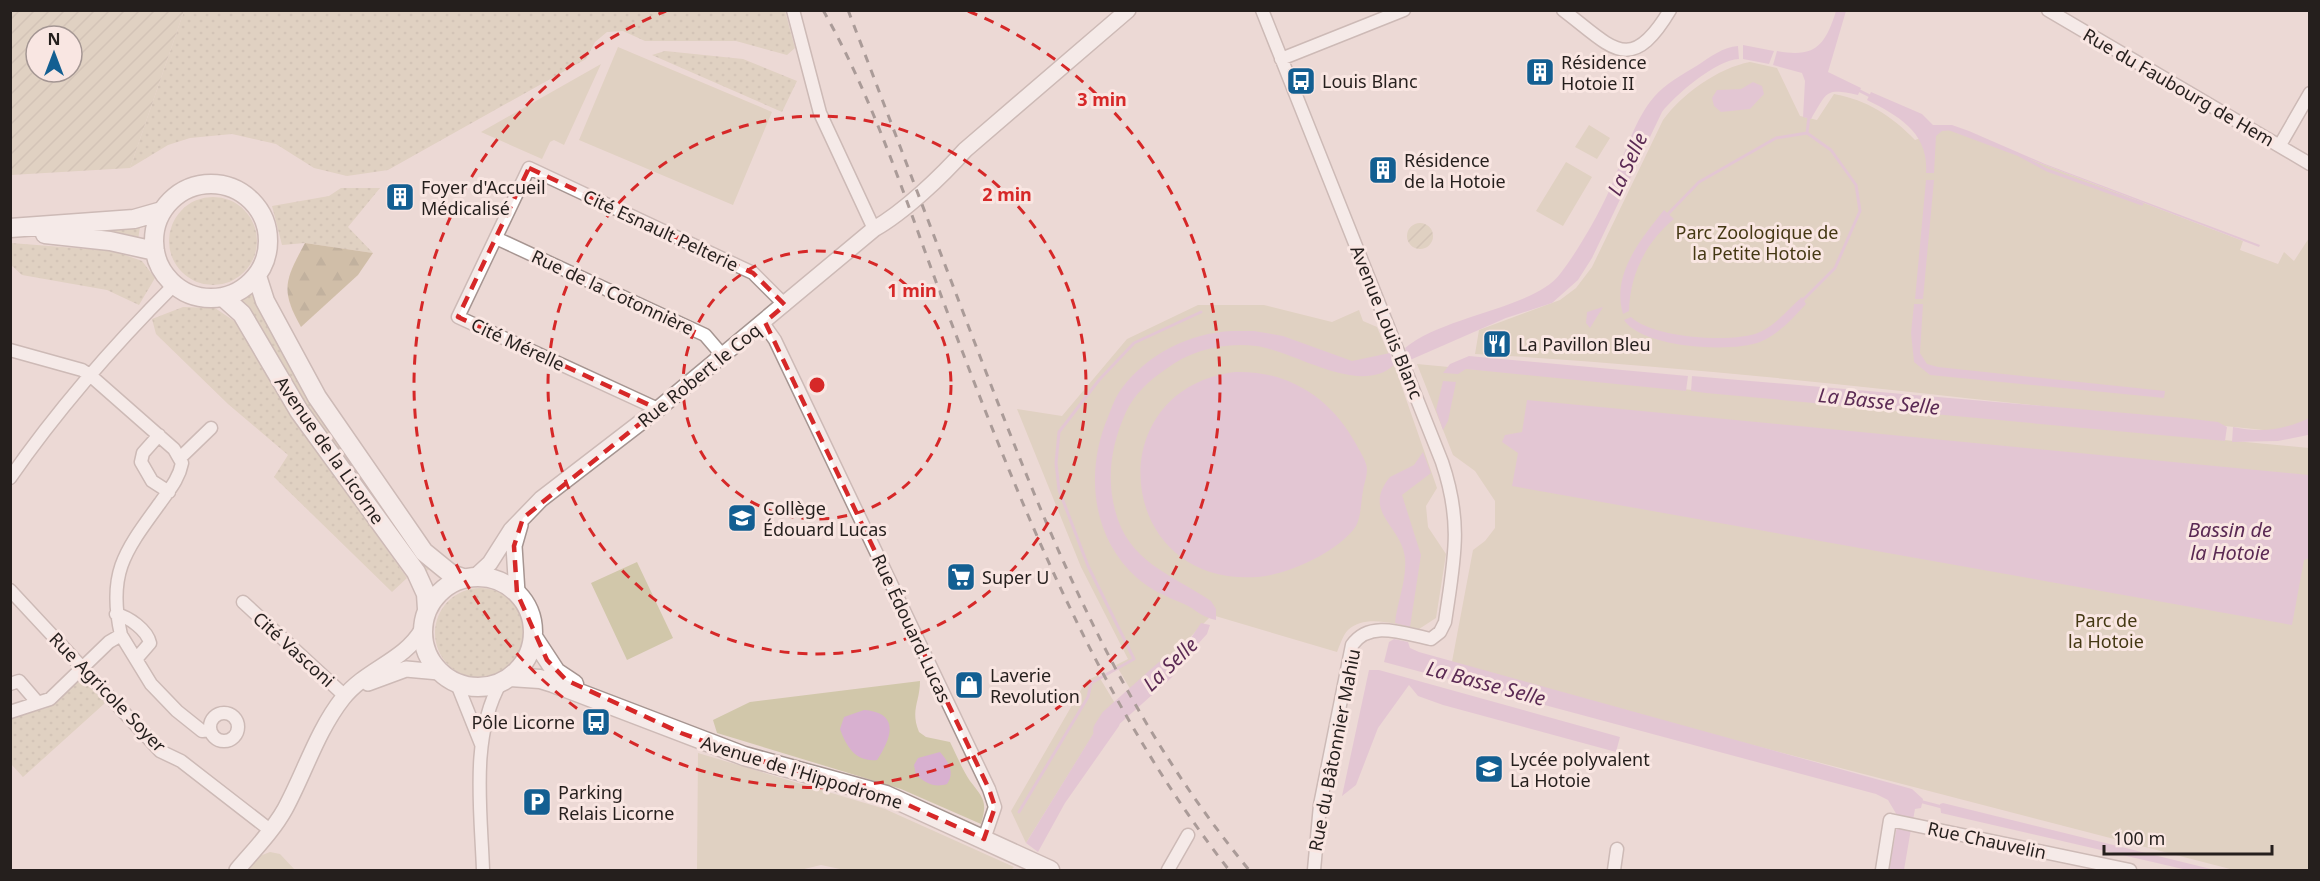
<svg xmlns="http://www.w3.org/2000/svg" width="2320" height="881" viewBox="0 0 2320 881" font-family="'Noto Sans',sans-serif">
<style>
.grass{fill:url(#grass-dots)}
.forest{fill:url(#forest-firs)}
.park{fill:#d1c7aa}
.garden{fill:url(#garden-furrows);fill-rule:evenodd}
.water{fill:#d8b0d0}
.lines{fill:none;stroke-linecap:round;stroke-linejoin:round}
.stream{stroke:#d8b0d0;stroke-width:3}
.river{stroke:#d8b0d0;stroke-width:20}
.minor-casing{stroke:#a69591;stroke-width:15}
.tertiary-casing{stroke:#a69591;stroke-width:18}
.secondary-casing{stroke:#a69591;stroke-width:21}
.minor{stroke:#fff;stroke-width:12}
.tertiary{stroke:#fff;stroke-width:15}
.secondary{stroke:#fff;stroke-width:18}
.rail{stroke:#5a514e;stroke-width:3;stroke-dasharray:8 8;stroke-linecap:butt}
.marked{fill:none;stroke:#d62828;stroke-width:4.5;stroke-dasharray:12 8;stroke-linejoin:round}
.ring{fill:none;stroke:#d62828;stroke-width:3;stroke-dasharray:10 8}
.labels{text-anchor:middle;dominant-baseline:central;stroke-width:6;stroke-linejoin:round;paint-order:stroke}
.poi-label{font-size:18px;fill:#251f1d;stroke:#f9e6e2;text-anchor:start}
.street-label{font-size:18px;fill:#251f1d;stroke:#f9e6e2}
.park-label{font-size:18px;fill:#443813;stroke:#f9e6e2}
.water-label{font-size:20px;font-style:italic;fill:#5b2a54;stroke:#f9e6e2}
.centre{fill:#d62828;stroke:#f9e6e2;stroke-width:3}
.ring-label{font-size:18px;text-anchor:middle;font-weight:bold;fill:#d62828;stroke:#f9e6e2;stroke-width:6;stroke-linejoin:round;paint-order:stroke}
</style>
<defs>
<pattern id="grass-dots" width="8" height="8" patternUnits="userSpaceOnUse" patternTransform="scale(1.5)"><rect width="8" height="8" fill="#d1c7aa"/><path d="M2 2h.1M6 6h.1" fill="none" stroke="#b3aa92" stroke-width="1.8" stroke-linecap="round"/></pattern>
<pattern id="forest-firs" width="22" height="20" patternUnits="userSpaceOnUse" patternTransform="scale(1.5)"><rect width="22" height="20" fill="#ae9e71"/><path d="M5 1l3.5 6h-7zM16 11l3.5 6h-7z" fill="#8d805c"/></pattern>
<pattern id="garden-furrows" width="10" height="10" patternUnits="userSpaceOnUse" patternTransform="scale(1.5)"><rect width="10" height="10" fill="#d1c7aa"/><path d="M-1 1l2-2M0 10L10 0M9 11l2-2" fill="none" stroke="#b3aa92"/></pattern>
</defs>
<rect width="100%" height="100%" fill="#ecd9d5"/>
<!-- grass -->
<path class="grass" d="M184 11H785L795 48 787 55 736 41H645L623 31 607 32 595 42 586 59 388 170 347 176 314 168 276 144 232 134 190 138 168 145 130 168Z
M665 51 743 59 797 81 782 112 652 55Z
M341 188H380L348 227 373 253 305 243 282 245 272 206 329 196Z
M169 241a44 44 0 1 1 88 0a44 44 0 1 1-88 0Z
M140 227 138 240 90 232 92 229Z
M11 243 114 251 142 261 155 278 139 305 107 290 22 275 11 265Z
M253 291 432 567 424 573 309 412 239 302Z
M183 307 215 308 240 325 293 417 407 578 392 592 274 477 288 455 228 404 156 334 152 319Z
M435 633a45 45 0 1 1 90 0a45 45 0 1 1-90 0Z
M76 681H84L105 703 23 777 11 764V718L47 708Z"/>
<!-- forest -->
<path class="forest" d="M305 243 373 253 358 275 301 327C280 290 285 280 305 243Z"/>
<!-- park -->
<path class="park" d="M618 47 772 112 733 205 579 140Z
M1750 62 1777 68 1800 116 1817 120 1834 94C1867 100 1892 116 1915 140L1949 128 2243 241 2240 250 2278 264 2284 252 2294 261 2309 238V421L2286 430 2273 431C2007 404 1742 369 1475 354L1479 330 1560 300 1576 288 1592 267 1663 120C1682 94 1718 68 1750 62Z
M601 64 564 145 554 140 550 142 542 159 481 132Z
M1589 125 1610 138 1597 159 1575 147Z
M1566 162 1592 177 1563 226 1536 211Z
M1198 305H1264L1332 322 1359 310 1363 321 1377 327 1397 373 1437 488 1426 506 1428 527 1446 554 1436 618 1419 629C1399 625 1365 613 1348 630 1343 635 1340 645 1337 652L1212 615 1143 685 1132 692 1116 665 1128 659 1081 567 1017 409 1062 416 1127 339Z
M1417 364 2309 448V870H2234L1451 667 1473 550 1485 541 1495 528V501L1475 471 1453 455Z
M637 562 673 638 627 660 591 583Z
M1098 675 1116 705 1109 709 1026 843 1011 811 1086 681Z
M920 681C920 702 910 710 919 732L926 737 950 742C956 754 962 769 970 781 983 798 988 801 981 824L901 789 717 733 713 720 750 702Z
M698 753 885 809 1014 867 1011 870H845L821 865 800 870H697Z
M270 852 280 854 295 870H244L257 857Z"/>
<!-- garden -->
<path class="garden" d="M11 10 184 11 130 168 11 175ZM36 36H72V72H36Z
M1407 236a13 13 0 1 1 26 0a13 13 0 1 1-26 0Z"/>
<!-- water -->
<path class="water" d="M1836 11H1846L1828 72 1861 88 1858 95C1825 88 1828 91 1811 119L1803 117 1805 81 1802 73 1773 65 1777 51C1815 58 1825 46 1836 11Z
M1743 45 1774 51 1769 64 1743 59Z
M1738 46 1739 59C1716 60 1675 95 1662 112L1592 258 1578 280 1552 303 1506 318 1410 360 1405 348C1442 316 1535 308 1560 274 1578 251 1604 206 1614 179 1624 155 1636 117 1654 97 1665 84 1683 74 1698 65 1710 57 1723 47 1738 46Z
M1753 82 1762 86 1764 94 1750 109 1721 112 1714 106 1712 98 1717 90 1741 89Z
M1871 92 1922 114 1933 125H1952L1969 131 2045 164 2260 245 2259 247 1954 130 1942 131 1936 136 1934 173H1926C1929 133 1899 116 1867 100Z
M1926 180H1934L1923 299H1915Z
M1664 210 1674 219C1646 242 1630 274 1629 311L1623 314C1611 274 1641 239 1664 210Z
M1802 297 1806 304C1792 319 1779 334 1760 342 1731 353 1642 348 1624 320L1631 317C1652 338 1734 344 1760 332 1776 325 1789 308 1802 297Z
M1914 304H1923L1920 353 1927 364 1938 367 2165 391 2164 398 1930 375 1914 362 1911 333Z
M1603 307 1590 328 1586 323 1587 312Z
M1232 331H1254L1283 336 1352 361 1390 353 1394 365C1359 397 1295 351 1256 346 1225 342 1191 350 1166 369 1149 381 1135 393 1126 412 1112 443 1106 476 1115 510 1128 562 1171 574 1211 601L1216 609V620C1201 617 1197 610 1184 604 1167 597 1151 590 1137 578 1091 537 1085 471 1108 417 1112 407 1115 397 1122 388 1148 354 1189 333 1232 331Z
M1469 356 1688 376 1686 391 1466 369 1458 374 1443 373 1450 364Z
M1235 372C1288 370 1331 398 1356 444 1359 450 1364 457 1366 464 1369 472 1364 483 1363 491 1361 501 1361 517 1356 526 1339 552 1287 575 1257 577 1115 587 1097 389 1235 372Z
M1692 376 2184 418 2218 422 2227 427 2225 441 1706 393 1691 391Z
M1443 381 1456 382 1448 421 1443 430 1436 410Z
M1527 400 2309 475V558L2304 560 2292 625 1512 486 1518 453 1502 442 1505 435 1522 432Z
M2309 418 2308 435 2278 441 2232 442 2233 427C2261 433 2284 430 2309 418Z
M1423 452 1431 473 1402 495 1421 555 1410 627 1395 623C1397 602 1407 580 1405 558 1402 526 1361 512 1390 477L1414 465Z
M1201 623 1210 625 1207 634 1151 696 1143 685 1187 644Z
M1394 639 1408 642 1410 648 1419 652 1912 789 1923 799 1921 808 1915 809 1913 820 1898 817 1888 800 1876 794 1384 662 1389 642Z
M1369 670H1379L1620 737 1616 752 1443 705 1418 696 1409 685 1378 728 1356 785 1342 796Z
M1116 705 1122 716 1119 726 1065 803 1038 852 1026 843 1109 708Z
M864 710C900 713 892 737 877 760 856 762 847 748 840 729L844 717Z
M940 752C949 762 955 773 947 784 934 788 926 783 916 775L914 765 918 758Z
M1943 803 2215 870H2187L1941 813 1940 804Z
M1897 826 1911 829 1904 870H1889Z"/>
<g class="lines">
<!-- stream -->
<path class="stream" d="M1856 89 1872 97
M1950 129 2017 154 2047 170 2142 204
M1667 215 1699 182 1776 138 1807 133
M1801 302 1835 268 1860 211 1856 185 1831 150 1807 133 1809 116
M1919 801 1942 807
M1019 812 1088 697 1091 683 1134 659 1088 566 1059 490 1056 463 1059 432 1099 380 1134 343 1201 312"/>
<!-- river -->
<path class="river" d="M1103 730 1110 719 1165 670"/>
<!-- minor casing -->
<g class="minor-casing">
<path id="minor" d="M793 10 820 113 874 229
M1262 10 1442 462C1463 524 1454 560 1445 622L1440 632 1431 639C1405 634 1370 619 1352 645L1320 805 1314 870
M1563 10C1612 47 1630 77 1670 10
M2048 10 2310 164
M1281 59 1404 10
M2280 145 2310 93
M496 238 705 335 723 356
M763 323 775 340 989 789 995 807 984 839
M10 350 82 370 91 376 174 449 182 463C179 479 169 490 160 503 125 551 107 573 121 635L109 642 50 699 10 712
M658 409 458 317 529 168 753 273 785 305
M159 435 143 453 141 462 152 481 169 492
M181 457 211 428
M10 478C58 409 115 344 174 285
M10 590 160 751 181 761 270 830
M243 602 345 696
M116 614C129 617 147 630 150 643L137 658
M121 635 151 684 177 711 202 731 210 730
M10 684 19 681 38 703
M457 684 481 744
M210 727a14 14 0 1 1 28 0a14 14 0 1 1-28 0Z
M483 870C481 811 470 736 501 682
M1168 870 1188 835
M1614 870 1617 849
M1882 870 1890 820 2130 870"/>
</g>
<!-- tertiary casing -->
<g class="tertiary-casing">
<path id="tertiary" d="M476 576 490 563 511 530 541 499 658 409 874 229C904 212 942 176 965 150L1128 10
M517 593 514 546 520 525
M368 683 406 669 439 672
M237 870C253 851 273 831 285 809 305 772 317 731 343 698 366 669 404 661 422 630"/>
</g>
<!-- secondary casing -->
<g class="secondary-casing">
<path id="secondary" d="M154 241a57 57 0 1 1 114 0a57 57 0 1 1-114 0Z
M10 228 134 219 162 211
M45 234 110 241 155 251
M257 276 265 301 317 397 424 552 451 574 463 578
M223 297 242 314 299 411 416 572 426 594 427 609
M423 632a55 55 0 1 1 110 0a55 55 0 1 1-110 0Z
M533 637 556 672 574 684
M510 677 540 679 553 683 744 756 886 795 1050 870"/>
</g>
<!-- minor -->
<use href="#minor" class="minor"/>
<!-- tertiary -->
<use href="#tertiary" class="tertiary"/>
<!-- secondary -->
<use href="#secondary" class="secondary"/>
<!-- rail -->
<path class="rail" d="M823 10C874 100 906 201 942 298 1018 499 1096 700 1229 870
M848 10C891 122 933 234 976 346 1050 539 1117 709 1249 870"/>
</g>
<!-- marked area -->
<path d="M0 0H2320V881H0ZM529 168 753 273 785 305 765 322 989 789 995 807 984 839 886 795 744 756 681 733 566 680 547 660 517 593 514 546 523 518 658 409 458 317Z" fill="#ecd9d5" fill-opacity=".55" fill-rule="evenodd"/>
<path class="marked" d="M529 168 753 273 785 305 765 322 989 789 995 807 984 839 886 795 744 756 681 733 566 680 547 660 517 593 514 546 523 518 658 409 458 317Z"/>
<!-- distance rings -->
<g class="ring">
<circle cx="817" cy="385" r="134"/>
<circle cx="817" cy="385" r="269"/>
<path d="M968 11A403 403 0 1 1 666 11"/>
</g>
<!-- icons -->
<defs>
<g id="building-square" transform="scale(1.5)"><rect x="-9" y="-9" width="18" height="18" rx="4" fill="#135f92" stroke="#f9e6e2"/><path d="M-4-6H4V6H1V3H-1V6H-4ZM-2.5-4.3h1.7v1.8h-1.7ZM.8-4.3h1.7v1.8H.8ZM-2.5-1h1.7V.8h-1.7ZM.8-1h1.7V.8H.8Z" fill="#fff"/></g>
<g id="bus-square" transform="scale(1.5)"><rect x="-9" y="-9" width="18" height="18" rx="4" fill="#135f92" stroke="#f9e6e2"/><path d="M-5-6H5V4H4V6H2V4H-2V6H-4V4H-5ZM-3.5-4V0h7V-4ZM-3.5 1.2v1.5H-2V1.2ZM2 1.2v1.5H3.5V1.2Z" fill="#fff"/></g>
<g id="restaurant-square" transform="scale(1.5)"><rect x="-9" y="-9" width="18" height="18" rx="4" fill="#135f92" stroke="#f9e6e2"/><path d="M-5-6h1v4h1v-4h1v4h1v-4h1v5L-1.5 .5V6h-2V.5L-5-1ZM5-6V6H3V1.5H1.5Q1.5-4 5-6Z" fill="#fff"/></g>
<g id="school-square" transform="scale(1.5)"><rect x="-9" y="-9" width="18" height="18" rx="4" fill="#135f92" stroke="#f9e6e2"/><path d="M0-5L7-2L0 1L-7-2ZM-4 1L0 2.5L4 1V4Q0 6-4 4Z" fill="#fff"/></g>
<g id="supermarket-square" transform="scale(1.5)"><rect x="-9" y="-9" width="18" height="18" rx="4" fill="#135f92" stroke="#f9e6e2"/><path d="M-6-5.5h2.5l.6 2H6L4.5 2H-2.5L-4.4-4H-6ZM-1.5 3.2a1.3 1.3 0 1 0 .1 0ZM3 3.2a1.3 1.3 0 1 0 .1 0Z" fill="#fff"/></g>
<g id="shop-square" transform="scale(1.5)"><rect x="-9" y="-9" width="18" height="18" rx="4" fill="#135f92" stroke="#f9e6e2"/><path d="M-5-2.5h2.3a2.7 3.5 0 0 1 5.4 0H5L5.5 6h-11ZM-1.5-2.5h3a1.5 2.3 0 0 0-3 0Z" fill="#fff"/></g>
<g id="parking-square" transform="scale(1.5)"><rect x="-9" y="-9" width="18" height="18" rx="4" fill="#135f92" stroke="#f9e6e2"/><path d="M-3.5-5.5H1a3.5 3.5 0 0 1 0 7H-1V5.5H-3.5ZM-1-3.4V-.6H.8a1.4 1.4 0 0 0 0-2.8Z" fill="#fff"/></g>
</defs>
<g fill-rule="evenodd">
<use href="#building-square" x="1540" y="72"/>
<use href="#bus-square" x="1301" y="81"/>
<use href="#building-square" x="1383" y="170"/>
<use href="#building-square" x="400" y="197"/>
<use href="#restaurant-square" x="1497" y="344"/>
<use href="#school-square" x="742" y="518"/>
<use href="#supermarket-square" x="961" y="577"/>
<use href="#shop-square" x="969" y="685"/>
<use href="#bus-square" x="596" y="722"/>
<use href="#school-square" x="1489" y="769"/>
<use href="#parking-square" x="537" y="802"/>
</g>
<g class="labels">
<!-- poi labels -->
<g class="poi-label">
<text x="1561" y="62">Résidence<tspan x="1561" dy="21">Hotoie II</tspan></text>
<text x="1322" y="81">Louis Blanc</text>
<text x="1404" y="160">Résidence<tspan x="1404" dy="21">de la Hotoie</tspan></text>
<text x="421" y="187">Foyer d'Accueil<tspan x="421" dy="21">Médicalisé</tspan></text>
<text x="1518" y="344">La Pavillon Bleu</text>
<text x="763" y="508">Collège<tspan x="763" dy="21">Édouard Lucas</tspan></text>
<text x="982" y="577">Super U</text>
<text x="990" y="675">Laverie<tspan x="990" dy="21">Revolution</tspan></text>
<text x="575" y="722" text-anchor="end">Pôle Licorne</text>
<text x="1510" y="759">Lycée polyvalent<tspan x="1510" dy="21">La Hotoie</tspan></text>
<text x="558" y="792">Parking<tspan x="558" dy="21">Relais Licorne</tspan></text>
</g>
<!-- street labels -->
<g class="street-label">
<text transform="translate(2179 87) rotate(30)">Rue du Faubourg de Hem</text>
<text transform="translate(661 230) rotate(25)">Cité Esnault Pelterie</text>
<text transform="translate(613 292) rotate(25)">Rue de la Cotonnière</text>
<text transform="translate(1387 322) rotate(68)">Avenue Louis Blanc</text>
<text transform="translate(518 344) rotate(25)">Cité Mérelle</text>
<text transform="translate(699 375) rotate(-39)">Rue Robert le Coq</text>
<text transform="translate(330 450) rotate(55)">Avenue de la Licorne</text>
<text transform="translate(912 628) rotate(65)">Rue Édouard Lucas</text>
<text transform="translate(294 649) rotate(42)">Cité Vasconi</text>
<text transform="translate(108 692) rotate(46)">Rue Agricole Soyer</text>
<text transform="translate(1334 750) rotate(-79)">Rue du Bâtonnier Mahiu</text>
<text transform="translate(802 772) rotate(17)">Avenue de l'Hippodrome</text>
<text transform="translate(1987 840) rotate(12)">Rue Chauvelin</text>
</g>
<!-- park labels -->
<g class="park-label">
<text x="1757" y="232">Parc Zoologique de<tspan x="1757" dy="21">la Petite Hotoie</tspan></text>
<text x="2106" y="620">Parc de<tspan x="2106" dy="21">la Hotoie</tspan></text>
</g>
<!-- water labels -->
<g class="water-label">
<text transform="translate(1627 164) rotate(-65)">La Selle</text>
<text transform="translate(1879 401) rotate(6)">La Basse Selle</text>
<text x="2230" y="529">Bassin de<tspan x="2230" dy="23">la Hotoie</tspan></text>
<text transform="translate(1170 664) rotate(-44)">La Selle</text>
<text transform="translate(1486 683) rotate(15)">La Basse Selle</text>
</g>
</g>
<circle cx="817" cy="385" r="9" class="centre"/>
<g class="ring-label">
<text x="1102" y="106">3 min</text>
<text x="1007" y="201">2 min</text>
<text x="912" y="297">1 min</text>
</g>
<!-- border -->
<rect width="2320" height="881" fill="none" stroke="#251f1d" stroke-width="24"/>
<!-- north arrow -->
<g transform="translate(54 54)"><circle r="28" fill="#f9e6e2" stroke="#a49693" stroke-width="1.5"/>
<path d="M0-4.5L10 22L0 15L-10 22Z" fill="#135f92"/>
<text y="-9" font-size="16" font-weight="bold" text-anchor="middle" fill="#251f1d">N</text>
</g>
<!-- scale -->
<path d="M2104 845v9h168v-9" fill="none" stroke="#251f1d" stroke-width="3"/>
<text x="2113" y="845" font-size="18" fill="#251f1d" stroke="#f9e6e2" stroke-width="4.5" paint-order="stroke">100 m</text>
</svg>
